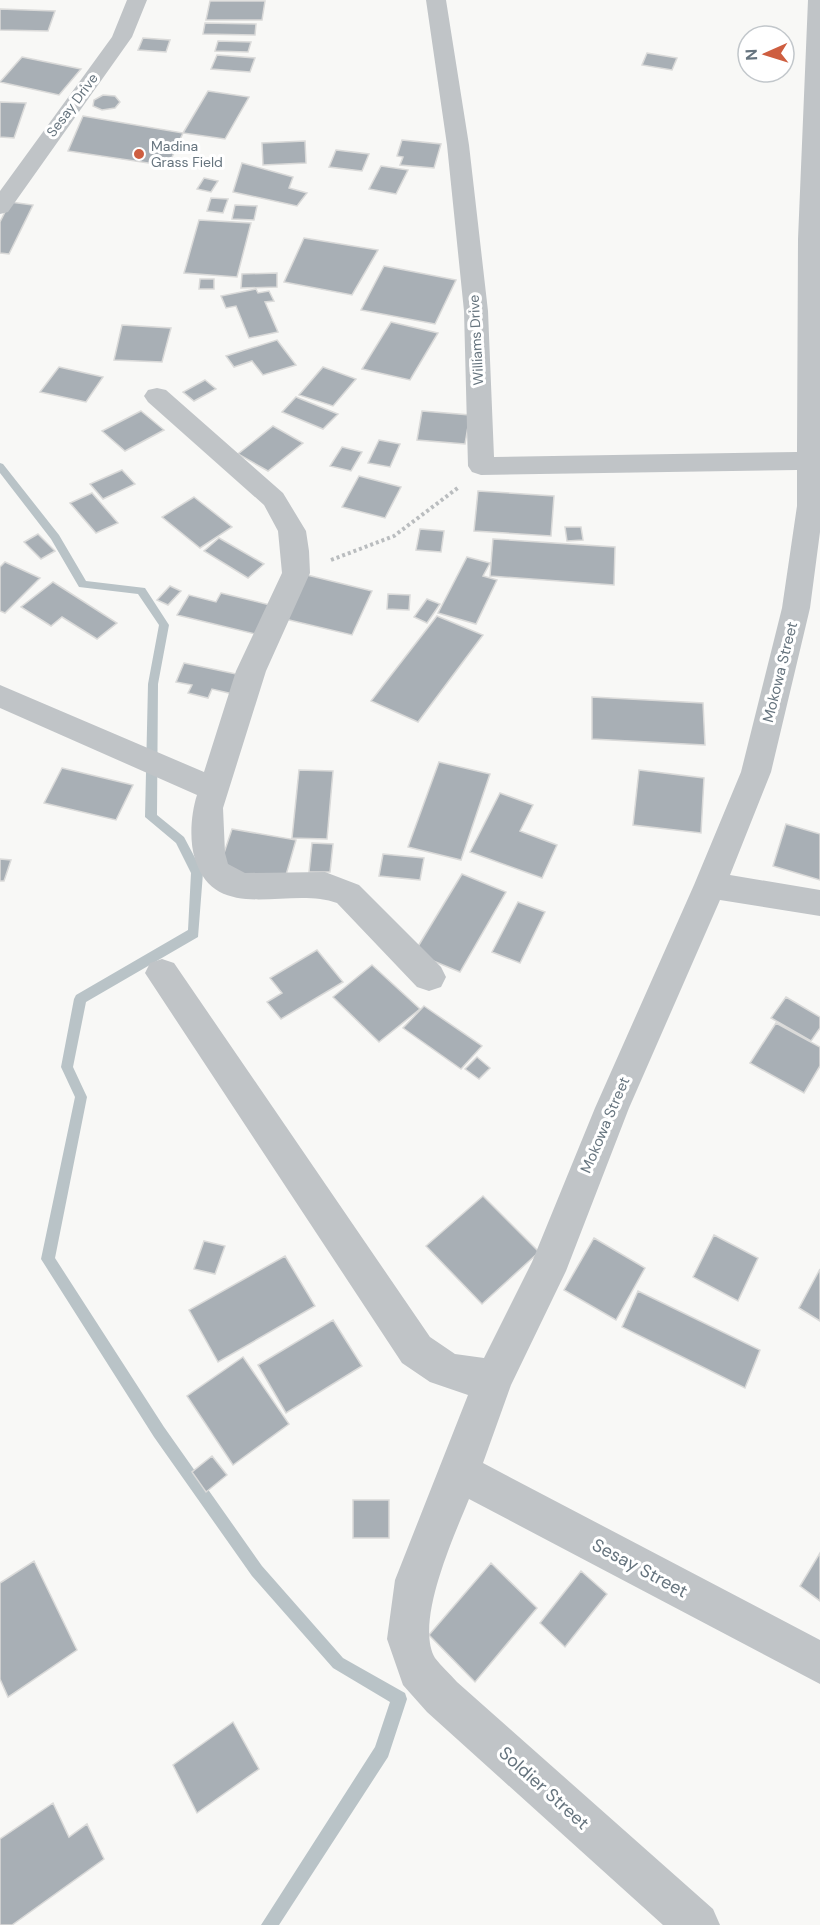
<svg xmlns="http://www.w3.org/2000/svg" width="820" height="1925" viewBox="0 0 820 1925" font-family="'DM Sans',sans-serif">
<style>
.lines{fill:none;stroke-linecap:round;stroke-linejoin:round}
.stream{fill:#b9c3c7;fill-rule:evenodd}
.building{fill:#a8afb5;stroke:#dadad9;stroke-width:1.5}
.path{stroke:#babdbf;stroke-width:4;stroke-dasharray:3 3;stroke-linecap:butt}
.minor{fill:#c0c4c7;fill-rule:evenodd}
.poi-dot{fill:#ce5e40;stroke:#fff;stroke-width:2}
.labels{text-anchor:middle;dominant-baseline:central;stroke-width:6;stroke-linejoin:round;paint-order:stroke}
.far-street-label{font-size:14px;fill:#66747e;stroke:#fff}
.far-poi-label{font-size:14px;fill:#66747e;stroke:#fff;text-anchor:start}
.street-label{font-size:15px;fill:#66747e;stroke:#fff}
.near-street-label{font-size:18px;fill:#66747e;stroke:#fff}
</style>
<rect width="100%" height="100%" fill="#f8f8f6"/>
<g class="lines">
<!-- stream -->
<path class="stream" d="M0 463 3 464 59 535 86 581 145 588 169 625 158 684 157 815 184 837 203 873 198 937 86 1002 73 1067 87 1097 55 1258 164 1427 262 1566 343 1658 405 1693 407 1699 388 1757 279 1925H261L375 1747 390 1702 333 1668 252 1576 154 1437 41 1259 75 1097 61 1067 74 999 76 995 188 930 191 873 176 843 145 817 148 684 159 625 138 594 79 587 51 539 0 473Z"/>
</g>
<!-- building -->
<path class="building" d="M210 1H265L262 20H206Z
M0 9 55 11 48 31 0 30Z
M205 23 256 24 255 35 203 34Z
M143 38 170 40 166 52 138 50Z
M218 41 251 42 248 52 215 51Z
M647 53 677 58 672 70 642 65Z
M217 55 255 58 250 72 211 69Z
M22 57 81 69 59 95 0 82Z
M208 91 249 97 225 139 183 133Z
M103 95 115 96 120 102 115 108 102 110 93 106 94 100Z
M0 102 26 103 14 138 0 137Z
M83 116 183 133 168 166 68 151Z
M402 140 441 144 434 168 400 165 403 157 397 156Z
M305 141 306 163 263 165 262 143Z
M336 150 369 154 362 171 329 167Z
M242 163 293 177 289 188 307 193 297 206 233 192Z
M381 166 408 170 396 194 369 189Z
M204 178 218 181 211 192 197 189Z
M211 198 228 199 223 213 207 211Z
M10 202 33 205 9 254 0 253V222Z
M235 205 257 206 254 220 232 219Z
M199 220 251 223 237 277 184 273Z
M304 238 378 250 352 295 284 282Z
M384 266 456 280 435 324 361 310Z
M277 273V287L241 288 242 274Z
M200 279H214V289H199Z
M256 289 258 293 269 291 274 301 265 302 278 332 249 338 236 306 226 308 221 296Z
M391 322 438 333 410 380 362 369Z
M122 325 171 328 162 362 114 360Z
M277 340 296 365 263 375 252 361 234 367 226 356Z
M59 367 103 377 86 402 40 392Z
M323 367 356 379 333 406 299 395Z
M205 380 216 389 194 401 183 392Z
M296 397 338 414 323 429 282 412Z
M141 411 164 430 125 451 102 431Z
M422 411 470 415 465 444 417 440Z
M273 426 303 443 268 471 238 454Z
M379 440 400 444 390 467 368 463Z
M342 447 362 452 351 471 330 466Z
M122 470 135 484 103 499 90 484Z
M359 476 401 487 385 518 342 507Z
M478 491 554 496 551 536 474 531Z
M92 493 118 523 96 533 70 503Z
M194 497 232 527 200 548 162 517Z
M565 527H581L583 540 567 541Z
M420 529 444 531 441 552 416 550Z
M38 534 55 551 41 559 24 542Z
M219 538 264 564 248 578 204 551Z
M493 539 615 547 614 585 490 576Z
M467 557 490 563 483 576 497 580 476 624 438 613Z
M5 562 40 578 5 613 0 611V567Z
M307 575 372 591 352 635 285 619Z
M53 582 117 623 97 639 62 617 51 626 21 607Z
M170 586 181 591 168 605 157 600Z
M221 593 270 605 255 634 177 615 189 595 216 602Z
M388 594 410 595 409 610 387 609Z
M427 599 440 604 427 623 414 617Z
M437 616 483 635 418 722 371 701Z
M184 663 241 675 233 694 212 689 208 698 188 693 192 685 176 682Z
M592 697 703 703 705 745 592 739Z
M439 762 490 774 461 860 408 847Z
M62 768 133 785 116 820 44 803Z
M299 770 333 771 327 839 292 838Z
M639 770 704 778 701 833 633 825Z
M500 793 533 805 520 831 557 845 542 878 470 852Z
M786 824 820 834V880L773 866Z
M232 829 296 840 284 882 218 871Z
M312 843 333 844 330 872H309Z
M383 854 424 858 420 880 379 876Z
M0 859 11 860 4 881H0Z
M462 874 506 892 460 972 414 953Z
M518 902 545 912 520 963 492 952Z
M317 950 343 982 281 1019 267 1002 282 993 270 978Z
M372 965 420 1009 379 1042 333 997Z
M786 997 820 1017V1028L811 1041 771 1018Z
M424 1006 482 1046 461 1069 403 1028Z
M776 1023 820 1047V1066L804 1093 750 1063Z
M477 1057 490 1068 479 1079 465 1069Z
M483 1196 539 1252 482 1304 426 1246Z
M714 1235 758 1258 738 1301 693 1277Z
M594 1238 645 1268 616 1320 564 1290Z
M204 1241 225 1246 215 1274 194 1269Z
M285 1256 315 1306 218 1362 189 1310Z
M820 1269V1321L799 1308Z
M638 1291 760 1350 745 1388 622 1327Z
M333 1320 362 1366 286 1413 258 1365Z
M243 1357 289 1424 233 1465 187 1396Z
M212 1456 227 1475 206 1492 192 1472Z
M353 1500H389V1538H353Z
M820 1553V1601L800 1586Z
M34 1561 77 1650 8 1697 0 1679V1583Z
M491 1563 537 1608 475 1682 429 1635Z
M581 1571 607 1594 565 1647 540 1623Z
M233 1722 259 1769 197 1813 173 1765Z
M53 1803 69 1837 87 1824 104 1859 12 1925H0V1839Z"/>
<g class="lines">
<!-- path -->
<path class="path" d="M331 560 394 536 459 487"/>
<!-- minor -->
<path class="minor" d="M127 0H147L132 37 8 212 0 214V191L112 37Z
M426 0H446L469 145 488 311 494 457 797 452 798 239 808 0H820V532L810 608 771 772 730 875 820 890V916L720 900 629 1108 566 1271 511 1385 483 1463 820 1640V1684L469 1499C455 1534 414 1622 435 1658 441 1666 450 1674 457 1682L713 1909 720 1925H663L427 1712 403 1685 387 1639 395 1580 468 1395 430 1382 402 1363 145 973 150 963 162 959 174 963 430 1337 455 1354 484 1358 532 1262 595 1108 694 885 741 772 782 608 797 506V470L481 475 472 472 468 466 464 311 447 145Z
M157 388 166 390 283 493 306 531 309 551 310 573 266 671 223 808 225 853 228 864 245 873 325 872 359 885 441 967 446 977 441 987 429 991 417 987 337 903C289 885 216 926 195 859 189 841 191 813 197 795L0 708V685L204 772 236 671 282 573 278 531 264 505 148 402 144 396 148 390Z"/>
</g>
<!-- markers -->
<circle class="poi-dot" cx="139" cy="154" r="6"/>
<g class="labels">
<!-- far-street labels -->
<g class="far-street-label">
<text transform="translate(72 105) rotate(-53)">Sesay Drive</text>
<text transform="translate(476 340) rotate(-93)">Williams Drive</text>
</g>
<!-- far-poi labels -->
<g class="far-poi-label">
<text x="151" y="146">Madina<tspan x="151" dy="16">Grass Field</tspan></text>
</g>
<!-- street labels -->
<g class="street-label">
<text transform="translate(780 672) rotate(-76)">Mokowa Street</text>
<text transform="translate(605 1125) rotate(-67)">Mokowa Street</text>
</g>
<!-- near-street labels -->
<g class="near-street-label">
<text transform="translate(640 1568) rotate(28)">Sesay Street</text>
<text transform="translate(544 1788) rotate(42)">Soldier Street</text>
</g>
</g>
<!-- north arrow -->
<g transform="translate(766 54) rotate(267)"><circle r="28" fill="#ffffff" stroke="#c2c7cb" stroke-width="1.5"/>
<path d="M0-4.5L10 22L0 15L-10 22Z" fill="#ce5e40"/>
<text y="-9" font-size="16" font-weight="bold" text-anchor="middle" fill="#66747e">N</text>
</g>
</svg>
